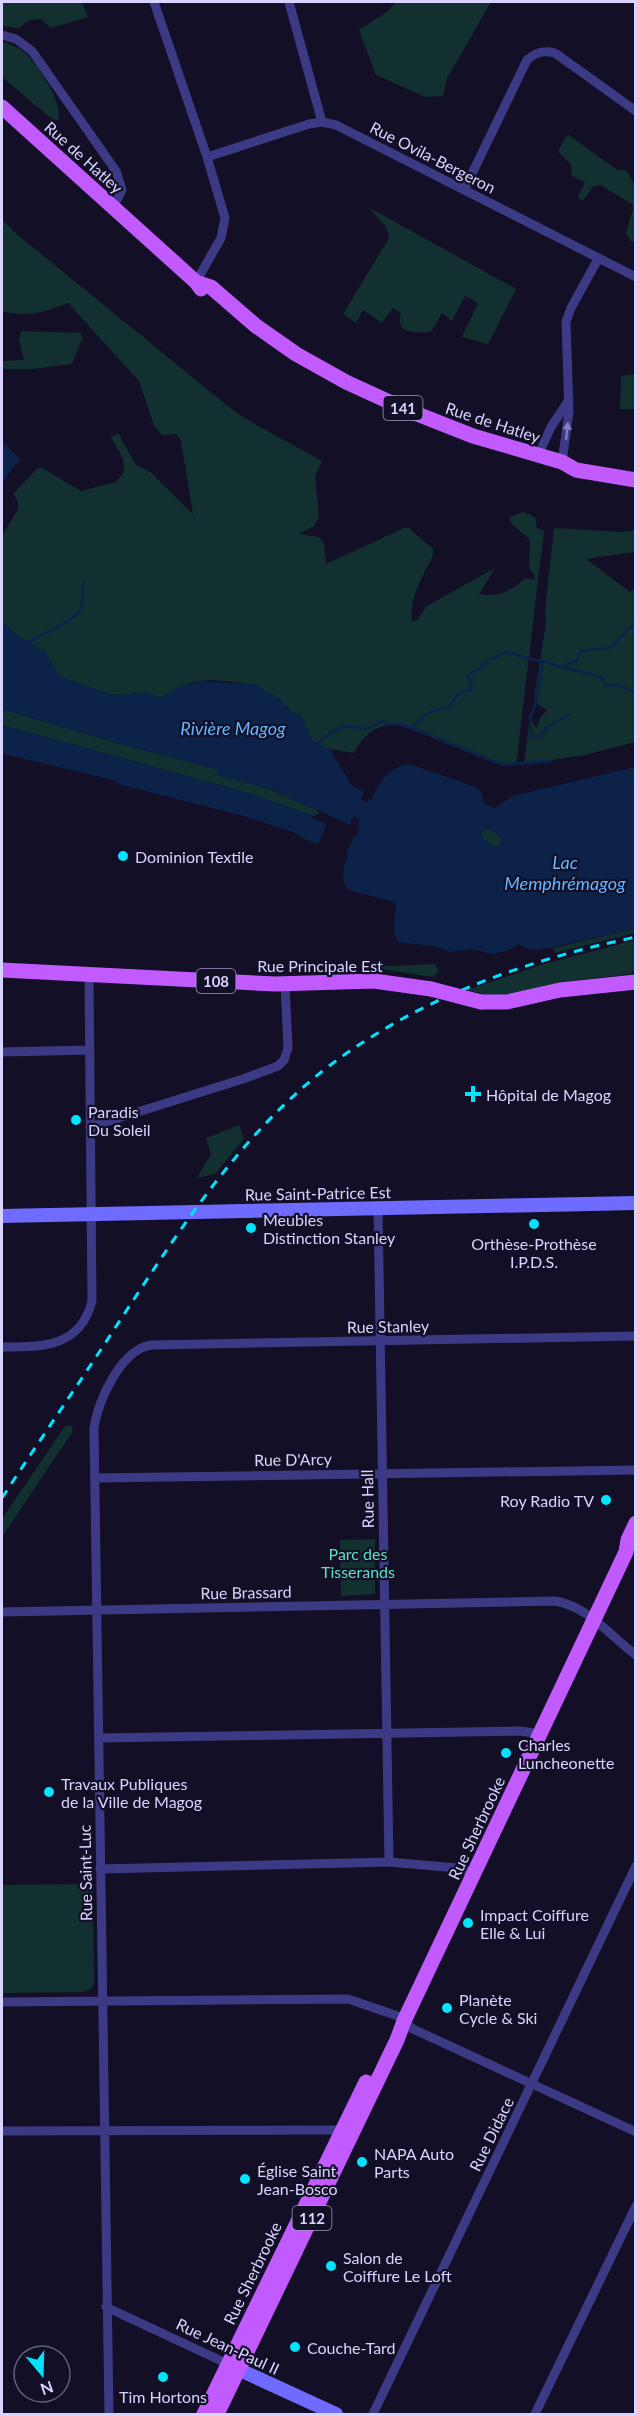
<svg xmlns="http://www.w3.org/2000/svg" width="637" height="2416" viewBox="0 0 637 2416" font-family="Lato,sans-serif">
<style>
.green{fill:#12302f}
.water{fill:#0c2248;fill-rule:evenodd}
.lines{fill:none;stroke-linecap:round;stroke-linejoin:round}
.stream{stroke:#0c2248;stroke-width:3}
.river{stroke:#0c2248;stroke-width:18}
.street{stroke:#3d3a85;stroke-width:9}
.secondary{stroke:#6f6bff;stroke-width:14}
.primary{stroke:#c25bff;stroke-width:15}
.rail{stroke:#00e5ff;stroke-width:3;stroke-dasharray:9 8;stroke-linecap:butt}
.primary-bridge{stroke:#c25bff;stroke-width:15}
.oneway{fill:#837fbc}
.poi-dot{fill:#00e5ff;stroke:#130f26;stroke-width:2}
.labels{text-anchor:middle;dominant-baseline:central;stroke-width:4.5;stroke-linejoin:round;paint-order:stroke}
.shield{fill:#130f26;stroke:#9e99be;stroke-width:1.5}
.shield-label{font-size:15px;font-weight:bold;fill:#d9d4ff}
.street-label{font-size:16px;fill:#d9d4ff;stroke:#130f26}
.poi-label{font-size:16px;fill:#d9d4ff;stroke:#130f26;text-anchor:start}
.park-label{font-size:16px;fill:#5fe0c0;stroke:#130f26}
.water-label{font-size:18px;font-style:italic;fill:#62b6ff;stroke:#130f26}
</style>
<rect width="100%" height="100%" fill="#130f26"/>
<!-- green -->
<path class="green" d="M2 2H82L88 17 51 28 41 19 29 20 19 28 2 26Z
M396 2H491L447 78 443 96 426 97 376 75 359 30 387 12Z
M2 42C11 44 21 48 27 55 39 67 64 104 58 120L52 119 2 77Z
M569 135 617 170H626L635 185V241L631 242 626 233 633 209 632 204 600 185 594 186 583 200 579 199 578 196 585 182 572 176 571 165 558 152 565 138Z
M368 207 516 289 488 344 462 337 478 303 465 296 452 321 442 313 431 332C416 332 395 335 401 313L393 308 382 323 363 310 356 323 343 314 389 238 386 227Z
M2 219 13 231 229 407 251 422 322 461 315 476 319 517 314 526 299 534 319 537 324 544 326 564 404 528H409L433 549V555C423 577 409 596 412 622L418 619 427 606 495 568 479 594C497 598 512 591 525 578L534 580 535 575 529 568 530 540 511 523 509 517 524 512 535 517 537 528 544 531 516 765H503L399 724C377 724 364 734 354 753L330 749 313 742 301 715 293 713 276 696 267 693 257 685 224 681 209 680 194 682 179 687 160 698 147 692 121 695 109 694 59 676 45 652 18 636 2 622V536L18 509V501L13 494 37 469 42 468 81 491 116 482 124 472 123 459 111 437 118 433 136 465 149 471 193 514 181 441 176 434 162 435 154 425 139 381 68 303C45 312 26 318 2 311Z
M21 331 80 333 83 337 72 364 33 369H2V354V361L24 360 19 340Z
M635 374V409H620L621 376Z
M554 528 621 532 635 530V552L586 559 630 592 635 588V742L585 755 524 764 530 717 536 728 540 718 547 710 536 703 534 699 546 623 545 609Z
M2 709 117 743 208 767 217 770 219 776 261 786 317 810 319 814 313 816 252 794 2 725Z
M486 828 494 831 502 838 500 846 494 847 483 839 481 832Z
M634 929 635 933 555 953 553 948Z
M635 940V971H632V974L569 981 507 995 492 996 467 990 541 965Z
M435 964 439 971 433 977 368 967Z
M239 1125 244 1139 215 1174 197 1178 211 1154 206 1138Z
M71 1425 73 1431 2 1537V1519L65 1426Z
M375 1539V1594L341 1596 340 1540Z
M93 1884 94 1982 92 1988 83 1992 2 1993V1885Z"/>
<!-- water -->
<path class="water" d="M2 441 20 459 2 483Z
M2 622 18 636 45 652 59 676 109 694 121 695 147 692 160 698 179 687 201 681 246 684 258 685 267 693 276 696 293 713 301 715 313 742 330 749 352 786 364 791 350 825 272 790 219 776 217 770 208 767 117 743 2 709Z
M2 725 252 794 313 816 312 818 327 824 318 844 304 839 295 833 247 817 118 784 113 780 8 755 2 753Z
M410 764 475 787 482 793 483 803 495 808 512 796 635 767V929L539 950 528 949 519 944 507 951 493 954 471 949 449 952 438 947 399 942 393 933 396 904 391 901 348 890C340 878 343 868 348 856L346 855 354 835H357L360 827 357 826 368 799 371 800C378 784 389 766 410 764ZM486 828 494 831 502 838 500 846 494 847 483 839 481 832Z"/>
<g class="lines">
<!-- stream -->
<path class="stream" d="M28 642C41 635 76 620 81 609 84 602 83 592 83 584
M543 660 536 703 530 717 531 737H541L547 727 569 714
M563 666 577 661 580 651 610 648 636 622
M412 728C425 714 429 709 450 708 454 696 459 691 472 690L468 675 479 669 488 659 495 658 505 652 601 677 605 685H620L627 690 636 692
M317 744 333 731 345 726 366 729 383 721 386 724H399L412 728 503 765 550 761"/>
<!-- river -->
<path class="river" d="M336 796 385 823"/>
<!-- street -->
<path class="street" d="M154 2 207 157 225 218 221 238 196 282
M289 2 322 122
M2 35 16 39 32 51 116 171 122 190 113 208
M207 157 309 124 322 122 336 125 636 277
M464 190 527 60C536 52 544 50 555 53L636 111
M538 456 551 427 569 400
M562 462 569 412 566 322 571 308 598 259
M2 1052 90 1050
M90 1127 243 1079 278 1066 284 1060 288 1048 285 984
M378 1208 389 1862
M2 1347C42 1347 80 1348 92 1301L89 975
M96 1478 636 1470
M2 1612 554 1601C587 1605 610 1636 636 1655
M99 1738 520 1731 541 1734
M100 1869 389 1862 457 1868 475 1873
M2 2002 348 1999 398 2016 413 2029 636 2132
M2 2131 346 2130
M106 2307 228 2364
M109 2414 94 1429C97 1401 122 1348 152 1345L636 1336
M373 2414 636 1866
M535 2414 636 2206"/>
<!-- secondary -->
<path class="secondary" d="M2 1216 636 1203
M229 2365 336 2414"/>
<!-- primary -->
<path class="primary" d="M2 107 196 282 201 289
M196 282 211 287 256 326 296 354 346 382 407 410 473 436 562 462 576 470 636 480
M2 970 275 984 374 981 431 989
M481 1002H507L560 990 636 982
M204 2414 366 2082
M217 2414 397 2040 404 2021 626 1552 628 1540 636 1523"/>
<!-- rail -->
<path class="rail" d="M2 1498C39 1441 78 1385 115 1328 177 1234 238 1136 329 1066 419 998 526 960 636 937"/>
<!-- primary-bridge -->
<path class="primary-bridge" d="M431 989 481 1002"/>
</g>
<!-- one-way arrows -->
<defs><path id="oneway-solid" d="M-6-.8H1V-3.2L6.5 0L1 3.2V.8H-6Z" transform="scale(1.5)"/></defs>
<use class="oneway" href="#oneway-solid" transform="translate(567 431) rotate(-84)"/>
<!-- markers -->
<g class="poi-dot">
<circle cx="123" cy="856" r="6"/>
<path d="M470 1085h6v6h6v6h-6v6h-6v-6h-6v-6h6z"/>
<circle cx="76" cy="1120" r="6"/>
<circle cx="534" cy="1224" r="6"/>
<circle cx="251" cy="1228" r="6"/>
<circle cx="606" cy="1500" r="6"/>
<circle cx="506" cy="1753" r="6"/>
<circle cx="49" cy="1792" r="6"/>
<circle cx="468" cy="1923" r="6"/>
<circle cx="447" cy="2008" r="6"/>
<circle cx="362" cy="2162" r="6"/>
<circle cx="245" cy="2179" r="6"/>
<circle cx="331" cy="2266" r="6"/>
<circle cx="295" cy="2347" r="6"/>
<circle cx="163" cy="2377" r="6"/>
</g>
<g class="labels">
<!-- shield labels -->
<g class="shield">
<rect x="383.5" y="396" width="39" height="24" rx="4.5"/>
<rect x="196.5" y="969" width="39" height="24" rx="4.5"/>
<rect x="292.5" y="2206" width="39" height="24" rx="4.5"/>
</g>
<g class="shield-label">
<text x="403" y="408">141</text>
<text x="216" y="981">108</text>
<text x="312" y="2218">112</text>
</g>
<!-- street labels -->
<g class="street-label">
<text transform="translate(84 157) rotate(42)">Rue de Hatley</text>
<text transform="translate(433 157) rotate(27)">Rue Ovila-Bergeron</text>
<text transform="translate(493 422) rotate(18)">Rue de Hatley</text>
<text x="320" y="965">Rue Principale Est</text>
<text transform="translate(318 1193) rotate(-1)">Rue Saint-Patrice Est</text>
<text transform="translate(388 1326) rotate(-1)">Rue Stanley</text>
<text transform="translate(293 1459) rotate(-1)">Rue D'Arcy</text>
<text transform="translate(367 1499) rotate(-91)">Rue Hall</text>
<text transform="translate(246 1592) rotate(-1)">Rue Brassard</text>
<text transform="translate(476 1828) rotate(-65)">Rue Sherbrooke</text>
<text transform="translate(85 1873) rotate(-91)">Rue Saint-Luc</text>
<text transform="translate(491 2134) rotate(-64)">Rue Didace</text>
<text transform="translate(252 2273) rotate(-64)">Rue Sherbrooke</text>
<text transform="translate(228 2346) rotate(25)">Rue Jean-Paul II</text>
</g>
<!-- poi labels -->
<g class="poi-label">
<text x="135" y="856">Dominion Textile</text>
<text x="486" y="1094">Hôpital de Magog</text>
<text x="88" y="1111">Paradis<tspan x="88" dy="18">Du Soleil</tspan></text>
<text x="263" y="1219">Meubles<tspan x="263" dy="18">Distinction Stanley</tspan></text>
<text x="534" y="1243" text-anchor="middle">Orthèse-Prothèse<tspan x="534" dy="18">I.P.D.S.</tspan></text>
<text x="594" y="1500" text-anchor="end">Roy Radio TV</text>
<text x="518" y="1744">Charles<tspan x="518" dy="18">Luncheonette</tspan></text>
<text x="61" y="1783">Travaux Publiques<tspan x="61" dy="18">de la Ville de Magog</tspan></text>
<text x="480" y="1914">Impact Coiffure<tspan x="480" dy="18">Elle &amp; Lui</tspan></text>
<text x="459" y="1999">Planète<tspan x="459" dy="18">Cycle &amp; Ski</tspan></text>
<text x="374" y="2153">NAPA Auto<tspan x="374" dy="18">Parts</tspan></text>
<text x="257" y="2170">Église Saint<tspan x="257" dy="18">Jean-Bosco</tspan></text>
<text x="343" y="2257">Salon de<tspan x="343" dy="18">Coiffure Le Loft</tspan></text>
<text x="307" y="2347">Couche-Tard</text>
<text x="163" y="2396" text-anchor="middle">Tim Hortons</text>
</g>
<!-- park labels -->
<g class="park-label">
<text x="358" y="1553">Parc des<tspan x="358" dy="18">Tisserands</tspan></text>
</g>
<!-- water labels -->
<g class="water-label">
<text x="233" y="728">Rivière Magog</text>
<text x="565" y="862">Lac<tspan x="565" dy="21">Memphrémagog</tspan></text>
</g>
</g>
<!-- border -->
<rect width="637" height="2416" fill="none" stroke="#d9d4ff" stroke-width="6"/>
<!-- north arrow -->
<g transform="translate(42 2374) rotate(161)"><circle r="28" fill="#130f26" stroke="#625e7d" stroke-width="1.5"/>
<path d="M0-4.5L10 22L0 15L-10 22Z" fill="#00e5ff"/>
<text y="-9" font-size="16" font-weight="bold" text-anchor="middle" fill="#d9d4ff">N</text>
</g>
</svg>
